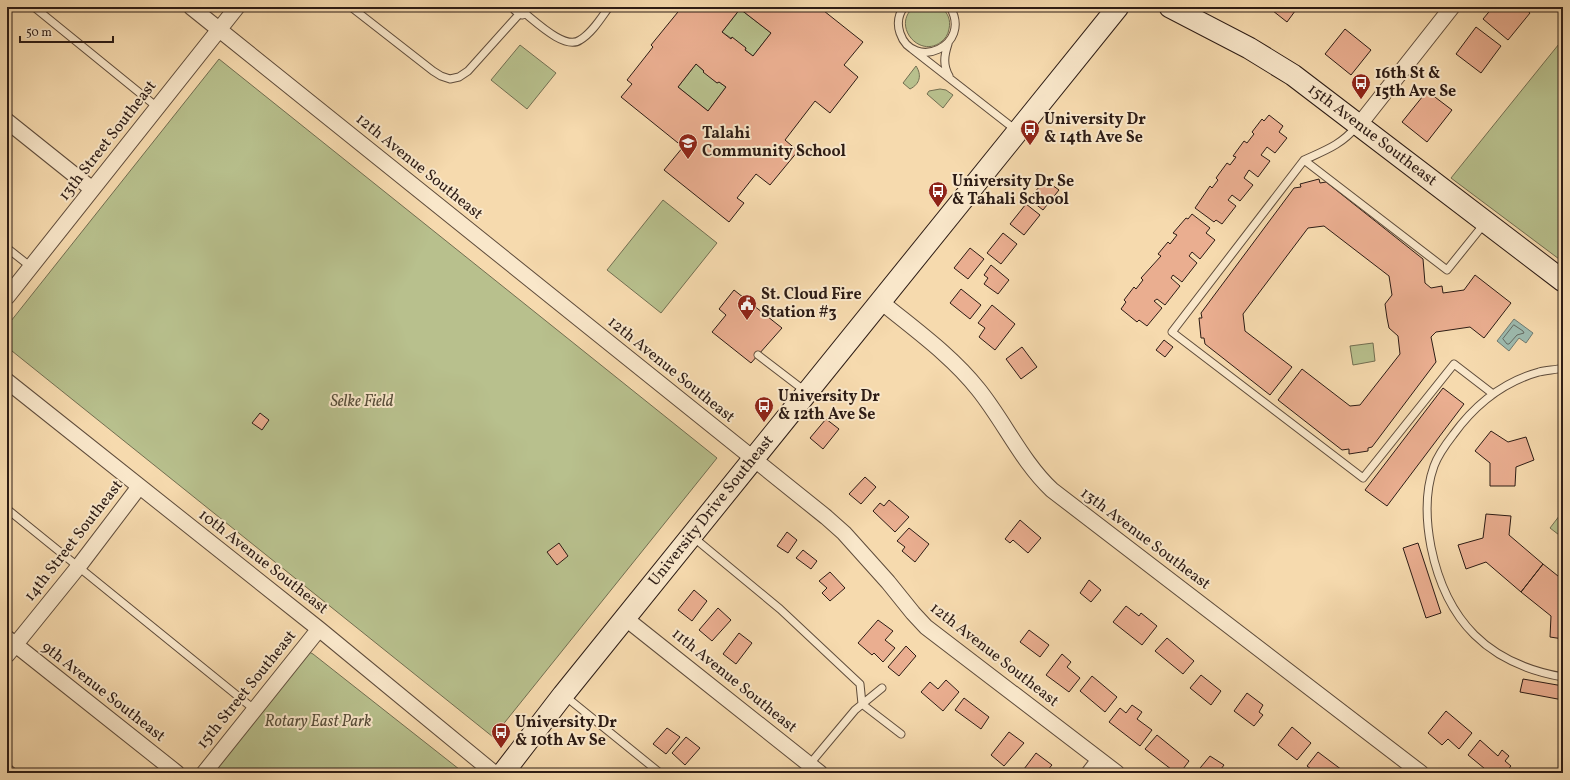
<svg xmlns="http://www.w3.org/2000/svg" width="1570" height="780" viewBox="0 0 1570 780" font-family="Vollkorn,serif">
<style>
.green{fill:#b8c08d;stroke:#726e51}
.water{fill:#9dbaae;stroke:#707b71}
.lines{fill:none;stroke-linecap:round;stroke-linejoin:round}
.shore{stroke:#656b62;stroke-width:1}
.building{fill:#eaae90;stroke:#2d1c15;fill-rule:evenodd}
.lane-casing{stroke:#5f4c3b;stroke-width:9}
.street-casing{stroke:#5f4c3b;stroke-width:17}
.secondary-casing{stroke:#2d1c15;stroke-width:23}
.lane{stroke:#f9e7ca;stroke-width:7}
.street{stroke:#f9e7ca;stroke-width:15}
.secondary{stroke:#f9e7ca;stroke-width:21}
.labels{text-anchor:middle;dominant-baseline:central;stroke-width:4;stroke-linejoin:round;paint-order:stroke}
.poi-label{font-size:16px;font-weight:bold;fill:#2d1c15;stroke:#f9e7ca;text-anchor:start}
.street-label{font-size:16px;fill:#2d1c15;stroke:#f9e7ca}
.park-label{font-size:16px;font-style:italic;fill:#574d39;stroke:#f9e7ca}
</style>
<rect width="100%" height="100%" fill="#f6daae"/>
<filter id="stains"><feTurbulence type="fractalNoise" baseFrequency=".005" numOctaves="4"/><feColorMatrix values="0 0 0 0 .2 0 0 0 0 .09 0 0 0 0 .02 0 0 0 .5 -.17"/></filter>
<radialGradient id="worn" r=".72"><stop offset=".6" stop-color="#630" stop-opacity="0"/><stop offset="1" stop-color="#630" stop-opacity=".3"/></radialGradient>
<!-- green -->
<path class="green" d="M914 7H941C948 13 951 20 949 29 948 35 945 39 941 42 919 59 891 25 914 7Z
M740 9 771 33 753 56 745 50 746 48 722 32Z
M1563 39V262L1451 178Z
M520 45 556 73 527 109 491 80Z
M219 59 717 458 493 737 7 347V326Z
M696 64 717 83 719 82 726 87 708 111 678 87Z
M916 66C922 75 920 84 910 89L903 83Z
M940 89 946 90 953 95 943 108 927 94 929 91Z
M663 200 717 243 661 313 607 270Z
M1373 343 1375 361 1353 365 1350 346Z
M1563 511V538L1550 528Z
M309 652 313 654 464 773H210Z"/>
<!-- water -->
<path class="water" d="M1514 319 1533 333 1526 343 1519 338 1509 351 1497 341Z"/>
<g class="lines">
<!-- shore -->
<path class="shore" d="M1514 325 1523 331 1524 333 1517 335 1509 344H1507L1503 339Z"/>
</g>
<!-- building -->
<path class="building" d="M682 7H819L863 42 844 65 858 77 830 113 815 101 785 140 798 151 770 185 756 174 737 198 744 203 729 222 664 170 683 147 621 97 632 84 627 80 653 47 651 45ZM740 9 771 33 753 56 745 50 746 48 732 37 731 39 722 32ZM696 64 704 71 703 72 717 83 719 82 726 87 708 111 678 87Z
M1268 7H1298L1287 22Z
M1493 7H1523L1530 13 1508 40 1483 19Z
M1476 27 1501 46 1481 73 1456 54Z
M1345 29 1371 50 1351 75 1325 54Z
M1427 91 1452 110 1427 142 1402 122Z
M1269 115 1283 126 1279 132 1287 138 1275 153 1267 147 1261 155 1270 161 1258 177 1249 170 1244 178 1253 185 1240 201 1232 195 1228 200 1236 206 1222 224 1216 220 1214 222 1195 208 1210 186 1212 188 1218 180 1216 178 1227 163 1230 165 1236 157 1233 156 1244 141 1247 143 1254 134 1252 132 1262 119 1264 121Z
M1319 179 1320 183 1326 182 1423 259 1425 283 1431 288 1442 286 1443 293 1464 290 1475 275 1511 303 1484 338 1470 327 1436 332 1431 337 1436 362 1372 447 1368 448V451L1349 454V449L1342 450 1278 400 1302 369 1350 406 1360 405 1400 354 1398 336 1389 328 1387 318 1385 304 1392 295 1389 276 1324 226 1308 228 1243 314 1245 331 1292 367 1270 395 1205 344 1204 338H1201L1199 318H1202L1201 313 1294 188 1301 187 1300 184Z
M1045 180 1059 190 1043 210 1029 199Z
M1026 204 1040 215 1024 235 1010 224Z
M1192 214 1210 228 1206 233 1215 240 1200 259 1192 252 1189 256 1197 263 1182 282 1173 275 1171 278 1180 286 1165 305 1157 299 1154 301 1162 308 1147 326 1139 320 1137 322 1121 309 1126 302 1124 300 1134 287 1136 289 1143 280 1141 278 1161 256 1158 254 1168 242 1170 244 1177 235 1173 233 1186 218 1188 219Z
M1003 233 1017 244 1001 264 987 253Z
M970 248 984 259 968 279 954 268Z
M991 265 1009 280 998 294 984 284 988 278 984 275Z
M961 289 981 305 970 319 950 303Z
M734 290 782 328 751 363 712 332 726 315 719 309Z
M992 305 1015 324 995 350 979 337 985 328 978 323Z
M1164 340 1173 347 1165 357 1156 350Z
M1022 347 1037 367 1021 379 1006 359Z
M1443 388 1464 404 1387 506 1365 490Z
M260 413 269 420 262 430 252 423Z
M826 419 839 429 823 449 810 438Z
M1491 431 1508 442 1526 437 1534 460 1516 467 1515 486H1490V463L1475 451Z
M865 477 876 487 861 504 849 494Z
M889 500 909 517 895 532 873 511 880 503 884 506Z
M1486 514 1511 516 1509 535 1543 564 1521 592 1486 562 1466 569 1458 545 1483 538Z
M1020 520 1041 538 1028 553 1013 540 1010 543 1005 539Z
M909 528 929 544 915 562 902 551 905 547 897 541Z
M787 532 797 540 788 553 777 546Z
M559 543 568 556 557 565 547 552Z
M1418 543 1441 613 1426 618 1403 548Z
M803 550 817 561 811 569 796 558Z
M1543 564 1563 580V639L1550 637 1551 616 1521 592Z
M830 572 845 588 830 601 822 593 827 588 819 581Z
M1089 580 1101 590 1091 602 1080 593Z
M694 590 707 601 692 621 678 610Z
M1126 606 1139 616 1141 613 1157 626 1142 645 1113 622Z
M718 608 731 620 712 641 699 630Z
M878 620 893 631 885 640 895 648 883 662 874 653 872 655 858 643Z
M1029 630 1049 645 1040 657 1020 642Z
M739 633 752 643 736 664 723 654Z
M1167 638 1194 661 1183 674 1155 651Z
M906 646 916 656 899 676 888 667Z
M1062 654 1071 662 1067 667 1080 678 1069 692 1046 675Z
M1201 675 1221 691 1211 705 1190 688Z
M1092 676 1117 697 1105 712 1080 691Z
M1523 679 1563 686V700L1520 692Z
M946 680 959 692 943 711 921 692 930 682 938 689Z
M1247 693 1263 705 1259 712 1263 715 1254 726 1234 711Z
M964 698 989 717 981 729 955 710Z
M1132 705 1142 712 1137 719 1152 730 1140 746 1109 722 1120 708 1126 713Z
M1446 711 1472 733 1459 749 1448 739 1442 745 1428 733Z
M1292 727 1311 743 1297 760 1278 745Z
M667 728 680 737 666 754 653 744Z
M1009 732 1024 743 1004 766 991 755Z
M1157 735 1189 761 1180 773H1176L1145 749Z
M686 737 700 748 685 765 672 753Z
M1480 740 1498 756 1502 750 1509 756 1505 761 1511 766 1505 773H1490L1468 755Z
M1318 752 1346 773H1316L1307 766Z
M1036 753 1052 765 1045 773H1021Z
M1210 756 1224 765 1221 769 1226 773H1196Z"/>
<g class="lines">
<!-- lane casing -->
<g class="lane-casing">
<path id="lane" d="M34 7 157 107
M351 7 433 71 441 76 450 79 459 77 468 71 522 11C534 20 565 51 580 40 592 33 601 18 609 7
M904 7C898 15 897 24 900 33 913 72 973 46 950 7
M948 44C944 56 943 65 949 76
M912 49 1017 131
M1357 126C1341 145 1326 150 1304 160L1172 332 1363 478 1454 364 1493 394
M1304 160 1447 270 1484 224
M7 248 31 267
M758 355 805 391
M1563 368C1555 370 1547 370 1539 372 1503 382 1474 406 1453 435 1446 444 1438 455 1434 466 1425 491 1426 521 1431 547 1446 621 1488 664 1563 677
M7 509 255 710
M693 537 780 609 860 684 862 704 901 734
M565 696 660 773
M809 765 855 710 882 688
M7 767 14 773"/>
</g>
<!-- street casing -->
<g class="street-casing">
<path id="street" d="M191 7 826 517 844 533 888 582 913 613 926 627 1117 773
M517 7 522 11
M7 121 92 189
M1359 125 1452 7
M7 297 237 7
M880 301C914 329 951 355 978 389 1004 421 1022 462 1052 490L1421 773
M7 381 319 629 494 773
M625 618 820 773
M7 638 177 773
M7 655 79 566 139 487
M204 773 319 629
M1089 773 1099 760"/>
</g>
<!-- secondary casing -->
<g class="secondary-casing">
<g id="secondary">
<path id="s1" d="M1170 7 1249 48 1293 75 1563 281"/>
<path id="s2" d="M503 773 563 695 1118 7"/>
</g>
</g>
<!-- lane -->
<use href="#lane" class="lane"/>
<!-- street -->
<use href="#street" class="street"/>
<!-- secondary -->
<use href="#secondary" class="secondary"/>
</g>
<!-- icons -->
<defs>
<g id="bus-pin" transform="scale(1)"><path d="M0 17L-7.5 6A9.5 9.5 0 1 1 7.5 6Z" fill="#8f2418" stroke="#f9e7ca"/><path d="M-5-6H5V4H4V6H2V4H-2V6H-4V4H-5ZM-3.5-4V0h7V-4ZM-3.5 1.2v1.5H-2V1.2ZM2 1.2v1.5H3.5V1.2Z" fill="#fff"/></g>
<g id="school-pin" transform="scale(1)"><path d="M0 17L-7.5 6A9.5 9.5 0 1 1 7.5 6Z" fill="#8f2418" stroke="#f9e7ca"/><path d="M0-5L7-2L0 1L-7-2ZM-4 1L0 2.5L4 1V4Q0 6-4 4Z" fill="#fff"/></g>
<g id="civic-pin" transform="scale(1)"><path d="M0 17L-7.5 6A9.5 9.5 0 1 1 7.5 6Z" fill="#8f2418" stroke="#f9e7ca"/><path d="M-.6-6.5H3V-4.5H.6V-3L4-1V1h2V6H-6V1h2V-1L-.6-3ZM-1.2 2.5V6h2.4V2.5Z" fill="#fff"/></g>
</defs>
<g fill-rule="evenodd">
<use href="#bus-pin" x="1361" y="83"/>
<use href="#bus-pin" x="1030" y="129"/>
<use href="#school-pin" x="688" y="143"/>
<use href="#bus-pin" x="938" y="191"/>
<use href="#civic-pin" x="747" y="304"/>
<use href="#bus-pin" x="764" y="406"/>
<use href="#bus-pin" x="501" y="732"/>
</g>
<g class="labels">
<!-- poi labels -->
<g class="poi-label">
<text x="1375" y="74">16th St &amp;<tspan x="1375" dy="18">15th Ave Se</tspan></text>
<text x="1044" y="120">University Dr<tspan x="1044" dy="18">&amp; 14th Ave Se</tspan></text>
<text x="702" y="134">Talahi<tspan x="702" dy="18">Community School</tspan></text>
<text x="952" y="182">University Dr Se<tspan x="952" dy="18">&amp; Tahali School</tspan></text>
<text x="761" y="295">St. Cloud Fire<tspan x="761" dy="18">Station #3</tspan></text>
<text x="778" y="397">University Dr<tspan x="778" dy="18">&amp; 12th Ave Se</tspan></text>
<text x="515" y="723">University Dr<tspan x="515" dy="18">&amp; 10th Av Se</tspan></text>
</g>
<!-- street labels -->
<g class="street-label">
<text stroke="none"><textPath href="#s1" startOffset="240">15th Avenue Southeast</textPath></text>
<text transform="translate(108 141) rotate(-52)">13th Street Southeast</text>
<text transform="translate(419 167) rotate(39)">12th Avenue Southeast</text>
<text transform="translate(671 370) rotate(39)">12th Avenue Southeast</text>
<text stroke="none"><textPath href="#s2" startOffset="335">University Drive Southeast</textPath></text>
<text transform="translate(1145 539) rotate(37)">13th Avenue Southeast</text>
<text transform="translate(74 541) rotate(-52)">14th Street Southeast</text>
<text transform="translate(263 562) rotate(38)">10th Avenue Southeast</text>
<text transform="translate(994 655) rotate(38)">12th Avenue Southeast</text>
<text transform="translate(734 681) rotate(39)">11th Avenue Southeast</text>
<text transform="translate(247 690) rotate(-51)">15th Street Southeast</text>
<text transform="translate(103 692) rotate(38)">9th Avenue Southeast</text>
</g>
<!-- park labels -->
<g class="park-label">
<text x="362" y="402">Selke Field</text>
<text x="318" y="722">Rotary East Park</text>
</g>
</g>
<!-- margin -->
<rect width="1570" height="780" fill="none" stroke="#f6daae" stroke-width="24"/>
<rect x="8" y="8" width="1554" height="764" fill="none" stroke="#2d1c15" stroke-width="2"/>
<rect x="12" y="12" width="1546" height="756" fill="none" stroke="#2d1c15"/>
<!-- scale -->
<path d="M20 36v6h93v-6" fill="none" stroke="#2d1c15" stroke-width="2"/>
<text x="26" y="36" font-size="12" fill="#2d1c15" stroke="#f9e7ca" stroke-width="3" paint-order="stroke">50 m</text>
<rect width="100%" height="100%" filter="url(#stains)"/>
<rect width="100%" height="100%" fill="url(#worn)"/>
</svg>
